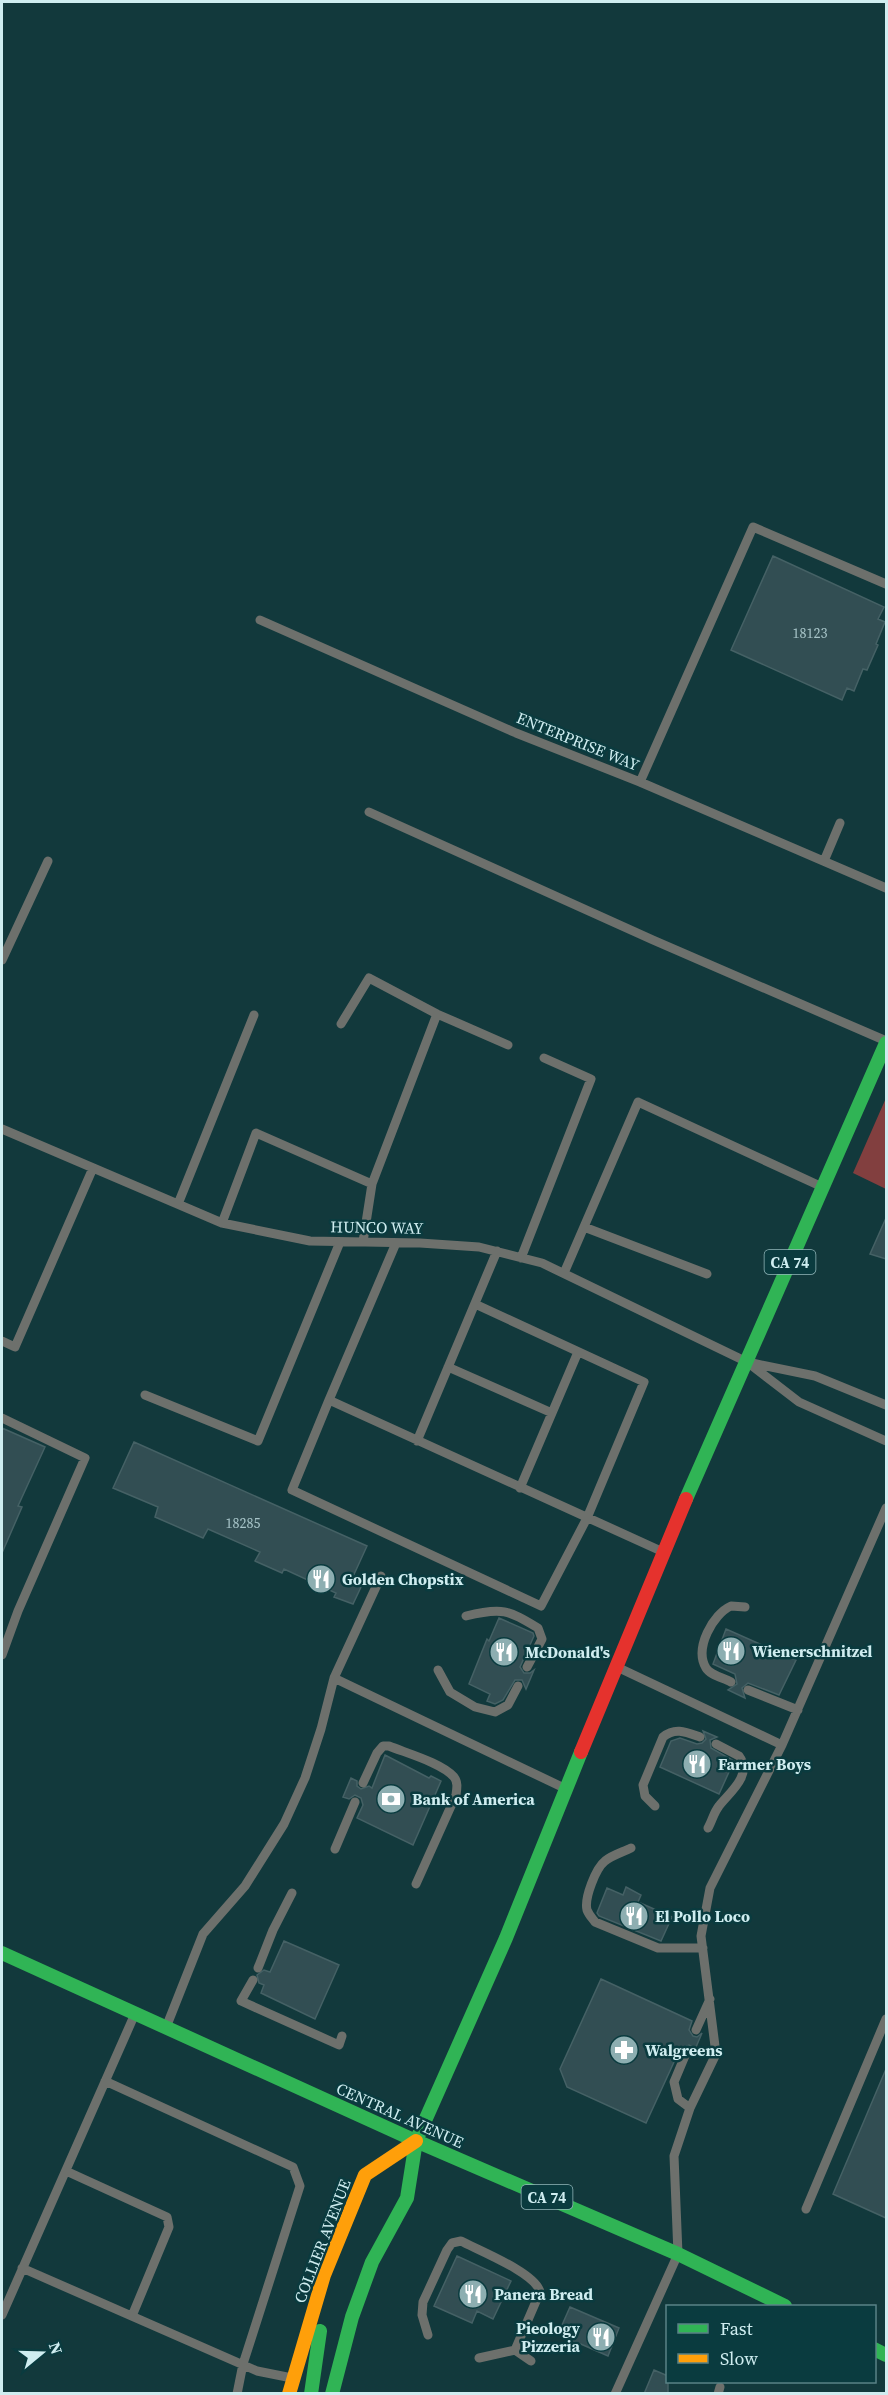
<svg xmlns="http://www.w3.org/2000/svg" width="888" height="2395" viewBox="0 0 888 2395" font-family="'Source Serif 4',serif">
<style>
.green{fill:#823f3f}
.building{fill:#324e53;stroke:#456165;stroke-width:1.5}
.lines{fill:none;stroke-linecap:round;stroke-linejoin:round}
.lane{stroke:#6d706c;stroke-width:9}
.fast{stroke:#30b455;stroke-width:14}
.slow{stroke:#ff9f0a;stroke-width:14}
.jam{stroke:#e5322d;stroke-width:14}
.labels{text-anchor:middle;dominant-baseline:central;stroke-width:5;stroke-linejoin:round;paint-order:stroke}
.number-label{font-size:14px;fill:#a8c5c9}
.shield{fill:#0a3b3f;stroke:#94b8bb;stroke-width:1.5}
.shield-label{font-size:15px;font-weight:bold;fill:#cfedf0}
.street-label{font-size:16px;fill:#cfedf0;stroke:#0a3b3f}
.poi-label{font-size:16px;font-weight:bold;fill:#cfedf0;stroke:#0a3b3f;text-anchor:start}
</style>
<rect width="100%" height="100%" fill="#12393c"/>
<!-- green -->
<path class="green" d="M886 1098V1189L853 1173Z"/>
<!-- building -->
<path class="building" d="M773 556 884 607 878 619 885 622 876 644 878 645 867 670 863 669 854 691 847 688 842 700 731 650Z
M886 1218V1259L870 1254Z
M2 1428 45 1447 18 1506 22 1507 2 1553Z
M134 1442 367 1546 351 1581 362 1585 353 1604 334 1597 336 1593 284 1569 282 1573 255 1561 260 1552 208 1529 203 1538 155 1517 158 1507 113 1488Z
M499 1618 533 1633 534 1636 520 1667 524 1673H530L534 1670 526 1689 522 1680H515L503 1700 495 1704 487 1701 490 1694 469 1684 487 1639 489 1641Z
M726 1629 796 1660 779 1695 748 1683 742 1688 745 1698 728 1690 737 1684 735 1674 713 1664Z
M703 1731 717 1737 710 1740 711 1748 734 1761 719 1794 660 1767 671 1741 680 1738 697 1744 702 1743 706 1739Z
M385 1755 429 1778 431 1776 441 1781 413 1845 357 1818 363 1805 361 1798 355 1795 349 1799 343 1797 351 1778 357 1781V1786L361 1789 369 1786 372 1788Z
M626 1887 641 1895 638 1902 672 1917 661 1941 599 1916 597 1913 607 1888 623 1895Z
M284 1941 339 1965 315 2019 261 1993 264 1985 259 1983 257 1975 264 1970 270 1972Z
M601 1979 692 2021 689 2030 693 2036 697 2037 702 2033 693 2054V2047L689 2045 680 2049 646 2123 567 2087 560 2069Z
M886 2069V2218L833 2194Z
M457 2256 511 2281 493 2319 477 2311 472 2323 434 2306Z
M570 2307 619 2328 608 2356 558 2334Z
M654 2370 668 2376V2394H644Z"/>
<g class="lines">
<!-- lane -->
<path class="lane" d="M260 620 516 733 640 782 886 888
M640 782 753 527 886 584
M369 812 653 940 884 1040
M824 861 840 823
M2 960 48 861
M437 1014 508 1045
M341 1024 369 978 437 1014 372 1184 363 1242
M2 1129 222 1223 310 1241 420 1243 479 1247 542 1263 747 1362 799 1402 886 1441
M178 1204 254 1015
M222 1223 256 1133 372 1184
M584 1227 707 1274
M396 1243 329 1400 661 1551
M521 1258 591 1079 544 1058
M564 1273 638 1102 818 1185
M2 1341 15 1347 93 1168
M752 1363 815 1376 886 1405
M448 1367 552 1413
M145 1395 258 1441 340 1242
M329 1400 292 1490 541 1606 587 1518 644 1382 475 1304
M2 1418 85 1458 18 1611 2 1655
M417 1441 497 1251
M520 1488 578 1352
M466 1616C502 1607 508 1610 538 1628L542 1639 527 1667
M617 1667 782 1745
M438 1670 450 1692 475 1707 495 1712 508 1705 518 1686
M334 1678 562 1787
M731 1682C724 1678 710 1675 706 1668 694 1648 713 1614 731 1606L745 1607
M748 1690 798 1710
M363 1783 377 1753 383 1746H389C406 1753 442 1763 454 1777 458 1782 457 1788 456 1795L416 1884
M655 1806 645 1796 643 1785 663 1737C675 1727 686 1732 700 1737
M708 1828C712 1821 714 1812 719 1806 730 1792 753 1775 739 1756L716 1744
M631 1848C623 1852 612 1855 605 1861 596 1868 584 1898 587 1910 589 1915 592 1918 595 1922L658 1948H703
M335 1849 355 1802
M258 1968 273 1930 292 1893
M253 1980 241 2001 339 2045 342 2036
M167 2025 203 1934 245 1886 284 1824 305 1778 321 1729 334 1678 381 1576
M696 2030 710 1999
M687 2051 674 2082 678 2099 690 2108
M105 2081 293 2167 300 2186 243 2364 237 2394
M66 2171 167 2217 169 2227 132 2316
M806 2209 886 2019
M22 2268 257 2371 292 2378
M2 2315 134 2016
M428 2335 422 2315 423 2302 447 2250 452 2243 461 2241C478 2250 536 2273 540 2292L515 2350
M479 2358 515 2350 531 2361
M615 2394 678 2254 674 2156 690 2108 716 2054 701 1936 710 1888 782 1745 886 1508
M718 2394 720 2387"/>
<!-- fast -->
<path class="fast" d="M686 1499 886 1043
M581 1752 506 1938 416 2141 678 2254 785 2306
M2 1953 416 2141
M874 2349 886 2355
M311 2394 320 2331
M332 2394 352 2317 372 2262 407 2198 416 2141"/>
<!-- slow -->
<path class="slow" d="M289 2394 324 2275 365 2175 416 2141"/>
<!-- jam -->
<path class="jam" d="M581 1752 686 1499"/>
</g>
<!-- icons -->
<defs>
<g id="restaurant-disc" transform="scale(1.5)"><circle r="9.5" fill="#8daeb1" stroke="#0a3b3f"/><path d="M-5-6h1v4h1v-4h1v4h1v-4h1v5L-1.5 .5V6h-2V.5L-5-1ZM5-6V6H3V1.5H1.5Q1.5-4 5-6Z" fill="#fff"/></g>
<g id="bank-disc" transform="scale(1.5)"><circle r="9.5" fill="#8daeb1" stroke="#0a3b3f"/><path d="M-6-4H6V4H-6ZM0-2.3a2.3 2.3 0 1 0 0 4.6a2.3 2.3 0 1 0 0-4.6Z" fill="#fff"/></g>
<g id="pharmacy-disc" transform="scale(1.5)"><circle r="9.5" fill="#8daeb1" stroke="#0a3b3f"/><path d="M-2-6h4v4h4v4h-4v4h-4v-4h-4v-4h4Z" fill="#fff"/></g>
</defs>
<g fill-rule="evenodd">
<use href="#restaurant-disc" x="321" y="1579"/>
<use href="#restaurant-disc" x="731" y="1651"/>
<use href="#restaurant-disc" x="504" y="1652"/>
<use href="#restaurant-disc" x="697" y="1764"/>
<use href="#bank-disc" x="391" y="1799"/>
<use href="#restaurant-disc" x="634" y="1916"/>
<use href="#pharmacy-disc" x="624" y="2050"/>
<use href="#restaurant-disc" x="473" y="2294"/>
<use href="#restaurant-disc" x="601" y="2337"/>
</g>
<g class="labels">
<!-- number labels -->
<g class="number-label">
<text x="810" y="633">18123</text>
<text x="243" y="1523">18285</text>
</g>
<!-- shield labels -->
<g class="shield">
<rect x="764.5" y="1250" width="51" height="24" rx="4.5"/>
<rect x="521.5" y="2185" width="51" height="24" rx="4.5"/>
</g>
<g class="shield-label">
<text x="790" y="1262">CA 74</text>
<text x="547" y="2197">CA 74</text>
</g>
<!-- street labels -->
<g class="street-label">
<text transform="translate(578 741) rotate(22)">ENTERPRISE WAY</text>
<text transform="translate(377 1227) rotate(1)">HUNCO WAY</text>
<text transform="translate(400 2115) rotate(24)">CENTRAL AVENUE</text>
<text transform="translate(322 2241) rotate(-69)">COLLIER AVENUE</text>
</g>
<!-- poi labels -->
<g class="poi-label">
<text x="342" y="1579">Golden Chopstix</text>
<text x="752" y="1651">Wienerschnitzel</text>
<text x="525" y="1652">McDonald's</text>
<text x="718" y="1764">Farmer Boys</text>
<text x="412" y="1799">Bank of America</text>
<text x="655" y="1916">El Pollo Loco</text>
<text x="645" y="2050">Walgreens</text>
<text x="494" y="2294">Panera Bread</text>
<text x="580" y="2328" text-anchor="end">Pieology<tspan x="580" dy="18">Pizzeria</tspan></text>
</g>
</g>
<!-- border -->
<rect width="888" height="2395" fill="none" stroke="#cfedf0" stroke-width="6"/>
<!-- legend -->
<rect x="666" y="2305" width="210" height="78" fill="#0a3b3f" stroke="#598286" stroke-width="1.5"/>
<rect x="678" y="2324" width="30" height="9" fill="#30b455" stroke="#598286" stroke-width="1.5"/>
<text x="720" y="2335" font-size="18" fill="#cfedf0">Fast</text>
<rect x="678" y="2354" width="30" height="9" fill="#ff9f0a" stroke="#598286" stroke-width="1.5"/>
<text x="720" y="2365" font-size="18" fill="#cfedf0">Slow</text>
<!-- north arrow -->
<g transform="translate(42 2353) rotate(71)" stroke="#0a3b3f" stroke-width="4.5" paint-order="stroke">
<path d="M0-4.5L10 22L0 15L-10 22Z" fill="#cfedf0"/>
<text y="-9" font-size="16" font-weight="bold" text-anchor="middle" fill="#cfedf0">N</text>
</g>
</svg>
